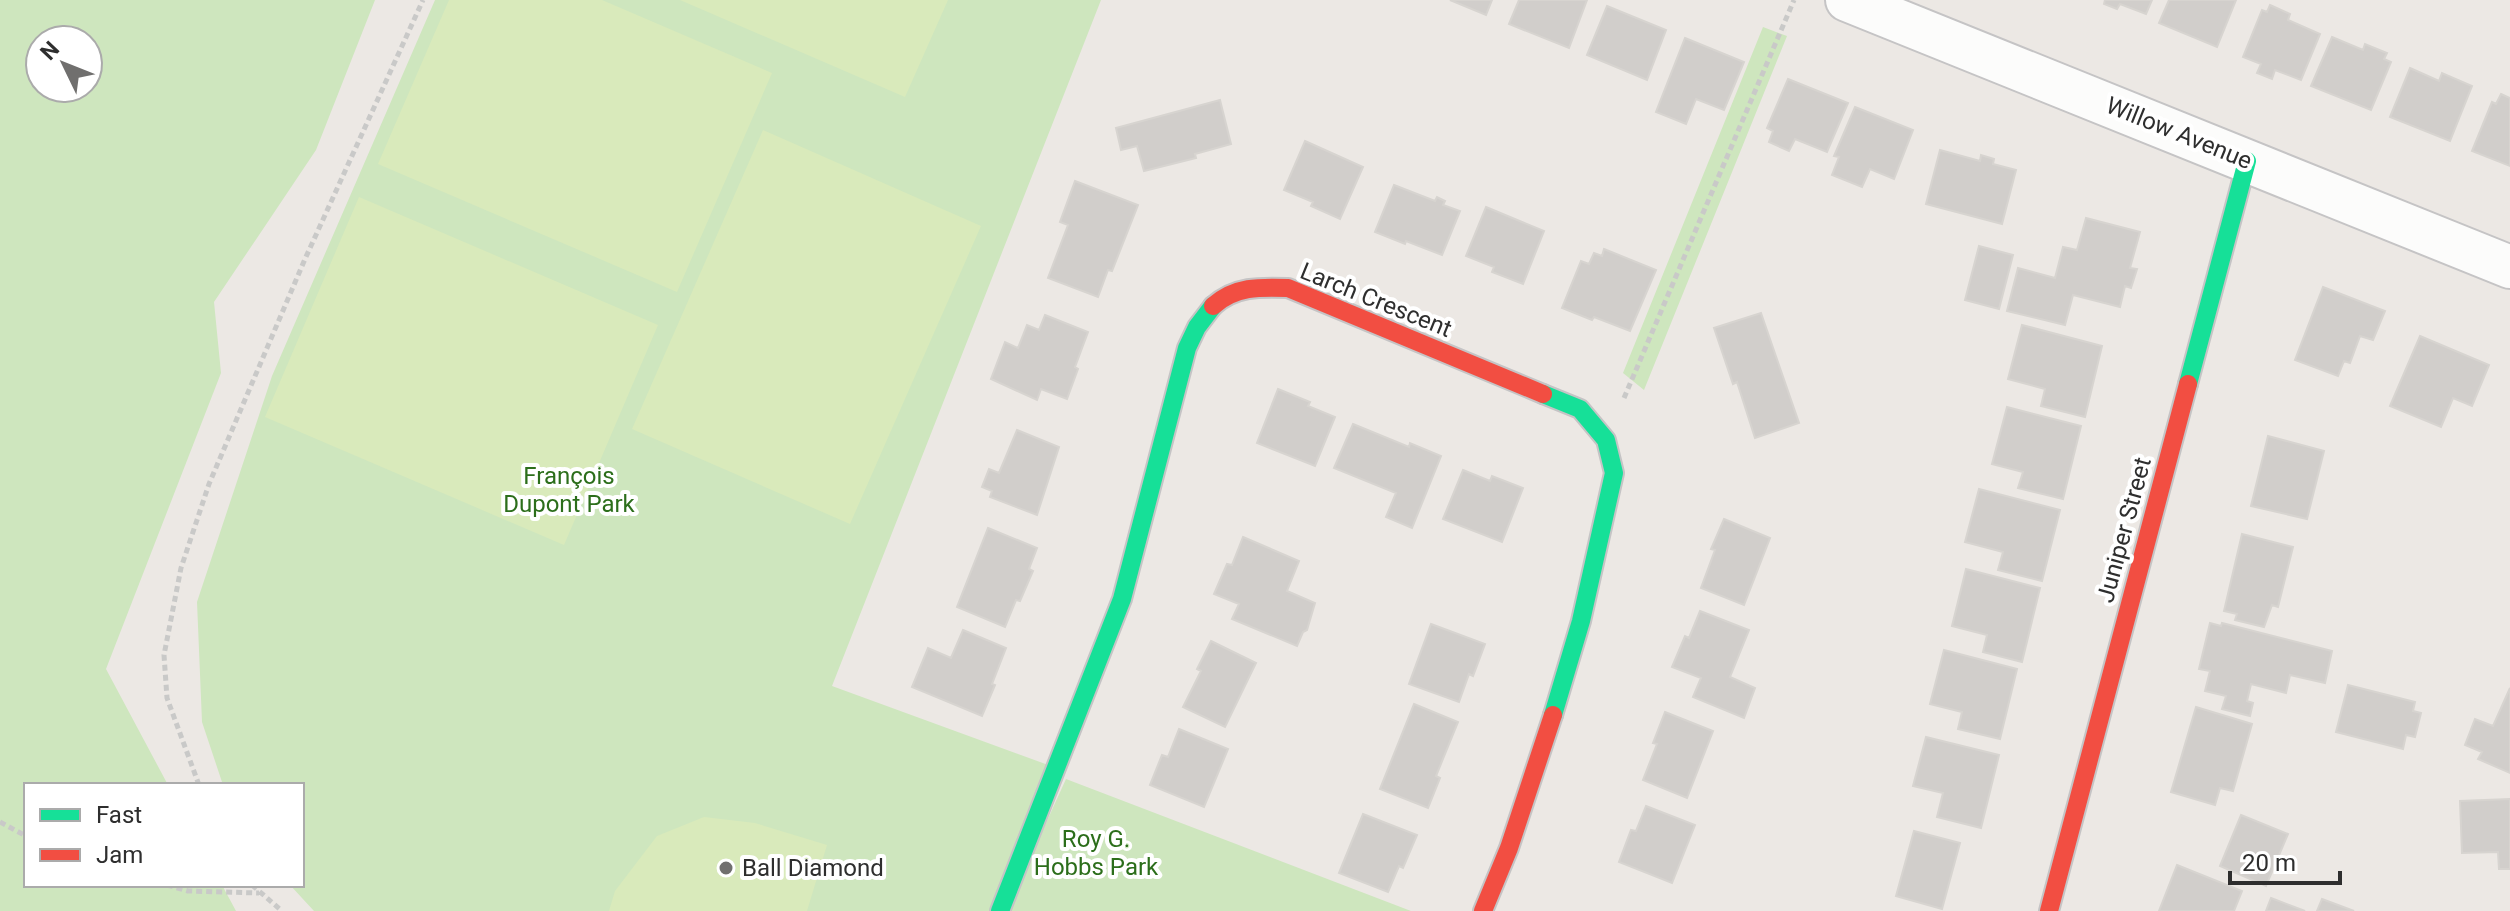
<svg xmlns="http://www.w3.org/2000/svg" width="2510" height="911" viewBox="0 0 2510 911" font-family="Roboto,sans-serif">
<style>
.green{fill:#cee6be;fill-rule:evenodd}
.pitch{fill:#d9eabb}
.building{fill:#d1cecb;stroke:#d7d4d0;stroke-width:2}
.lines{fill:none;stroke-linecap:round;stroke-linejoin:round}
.street-casing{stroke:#c5c4c5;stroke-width:46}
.fast-casing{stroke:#c5c4c5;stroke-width:22}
.jam-casing{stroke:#c5c4c5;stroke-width:22}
.path{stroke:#c9c9c8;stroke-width:5;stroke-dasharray:6 4;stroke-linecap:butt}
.street{stroke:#fcfcfb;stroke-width:42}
.fast{stroke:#16e098;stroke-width:18}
.jam{stroke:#f24e42;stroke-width:18}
.poi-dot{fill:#706f6e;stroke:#fff;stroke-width:3}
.labels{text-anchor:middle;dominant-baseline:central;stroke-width:8;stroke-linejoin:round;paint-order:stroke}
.street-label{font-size:24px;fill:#2e2e2e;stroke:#fff}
.park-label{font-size:24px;fill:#2c6e1b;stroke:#fff}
.poi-label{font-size:24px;fill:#2e2e2e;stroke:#fff;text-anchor:start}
</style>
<rect width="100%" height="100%" fill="#ece8e4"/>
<!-- green -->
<path class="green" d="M0 0H375L316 150 214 302 221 373 106 669 168 785H26V885H222L236 911H0ZM88 40V88H40V40Z
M435 0H1101L832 686 1051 766 994 911H314L290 885H302V785H223L202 722 197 602 272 376Z
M1763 27 1787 36 1644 390 1623 373Z
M1066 779 1411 911H1006Z"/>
<!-- pitch -->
<path class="pitch" d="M449 0H602L772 73 677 292 378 164Z
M680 0H948L905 97Z
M763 130 981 226 850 524 632 429Z
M359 197 658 325 564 545 265 417Z
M704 817 755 823 827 845 807 911H609L615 891 657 836Z"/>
<!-- building -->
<path class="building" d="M1450 0H1492L1486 15Z
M1519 0H1587L1569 48 1509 24Z
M2105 0H2152L2146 14 2120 4 2117 9 2104 4Z
M2169 0H2236L2217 47 2159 23Z
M2270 5 2290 14 2288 20 2320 34 2301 80 2275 70 2272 79 2257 73 2261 64 2243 57 2262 10 2267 12Z
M1607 6 1666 30 1647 80 1587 55Z
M2332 37 2363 50 2365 44 2387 53 2384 59 2391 62 2371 110 2311 86Z
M1685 38 1744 62 1724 110 1696 99 1686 124 1656 112Z
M2410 68 2439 81 2442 73 2472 86 2450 141 2390 117Z
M1788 79 1848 103 1827 152 1795 139 1789 151 1769 142 1773 131 1767 128Z
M2501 94 2510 98V166L2472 151 2492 102 2496 104Z
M1220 100 1231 144 1195 154 1196 158 1144 171 1137 146 1121 150 1116 128Z
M1855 107 1913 130 1894 179 1870 169 1862 187 1832 175 1839 157 1834 156Z
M1305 141 1363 167 1340 219 1311 206 1313 202 1284 190Z
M1940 150 1980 161 1981 155 1994 159 1993 164 2016 170 2002 224 1926 204Z
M1075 181 1138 205 1112 271 1108 270 1098 297 1048 278 1068 225 1060 222Z
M1394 185 1435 201 1437 197 1445 201 1443 205 1460 211 1442 255 1406 241 1405 244 1375 232Z
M1486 207 1544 231 1523 284 1492 272 1494 267 1466 256Z
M2086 218 2140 232 2130 268 2137 269 2131 288 2125 286 2120 307 2073 295 2065 325 2007 311 2018 268 2055 278 2063 247 2077 250Z
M1979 246 2013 255 1999 309 1965 300Z
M1604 249 1656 270 1630 331 1594 317 1592 320 1562 308 1581 261 1589 264 1594 253 1602 256Z
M2323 287 2385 311 2373 340 2360 336 2350 363 2344 361 2338 376 2295 360Z
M1761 313 1799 423 1755 438 1737 382 1733 384 1714 328Z
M1045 315 1088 332 1075 367 1078 369 1067 399 1041 389 1037 400 991 379 1005 342 1018 348 1027 325 1039 330Z
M2022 325 2102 346 2085 417 2041 406 2045 389 2008 379Z
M2420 336 2489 365 2472 406 2453 398 2441 427 2390 406Z
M1278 389 1310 402 1308 406 1335 417 1315 466 1257 443Z
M2007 407 2081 426 2063 499 2018 488 2023 472 1992 464Z
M1353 424 1409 447 1410 443 1441 456 1412 528 1386 517 1396 493 1334 468Z
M1017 430 1059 447 1037 515 990 497 992 491 982 487 989 469 999 473Z
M2268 436 2324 451 2307 519 2251 506Z
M1463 470 1490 481 1492 476 1523 488 1502 542 1443 519Z
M1979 489 2060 510 2042 581 1998 570 2003 552 1965 542Z
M1724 519 1770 538 1744 605 1701 588 1715 550 1711 549Z
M988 528 1037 548 1029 569 1033 571 1020 601 1016 600 1005 627 957 607Z
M2242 534 2293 547 2278 607 2272 605 2264 627 2235 620 2237 614 2224 611Z
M1243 537 1299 561 1287 591 1315 603 1307 630 1303 632 1297 646 1232 619 1239 604 1214 594 1227 564 1232 565Z
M1966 569 2040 588 2022 662 1983 652 1987 635 1952 626Z
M1700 611 1749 630 1730 677 1755 688 1744 718 1693 697 1701 678 1672 667 1685 636 1689 638Z
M2210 623 2221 626 2222 623 2332 651 2325 683 2290 675 2286 693 2251 684 2247 701 2253 703 2250 716 2222 709 2226 696 2205 691 2210 671 2199 669Z
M1431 624 1485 644 1473 676 1469 674 1459 702 1409 684Z
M963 630 1006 648 992 684 995 685 982 716 912 687 928 648 951 658Z
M1211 641 1256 663 1225 727 1183 707 1201 671 1197 669Z
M1944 650 2017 669 2000 739 1958 729 1962 712 1930 704Z
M2348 685 2415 702 2413 711 2421 713 2415 737 2406 735 2403 749 2336 732Z
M2510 688V773L2478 759 2482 752 2465 745 2475 719 2493 726Z
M1414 704 1458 722 1436 776 1440 778 1428 808 1380 789Z
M2196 707 2252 724 2233 791 2220 788 2215 805 2171 792Z
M1665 712 1713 731 1687 798 1643 780 1657 744 1653 743Z
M1179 729 1228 749 1204 807 1150 785 1162 755 1168 757Z
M1926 737 1999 755 1981 828 1937 817 1943 793 1913 786Z
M2510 799V869H2499L2498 852 2462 853 2460 801Z
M1646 806 1695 825 1672 883 1619 862 1631 830 1636 831Z
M1363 814 1417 835 1403 868 1399 866 1388 892 1339 873Z
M2241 815 2288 834 2266 886 2220 866Z
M1914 831 1960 843 1942 909 1896 896Z
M2177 865 2242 891 2234 911H2159Z
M2271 898 2305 911H2266Z
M2322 899 2354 911H2317Z"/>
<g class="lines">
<!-- street casing -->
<g class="street-casing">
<path id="street" d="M1847 0 2510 267"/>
</g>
<!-- fast casing -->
<g class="fast-casing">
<path id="fast" d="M2188 384 2247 161
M1543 394 1580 409 1606 440 1614 473 1581 621 1553 715
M1000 911 1122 599 1187 348 1197 327 1213 306"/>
</g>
<!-- jam casing -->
<g class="jam-casing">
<path id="jam" d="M1213 306C1235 286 1260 287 1288 288L1543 394
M1483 911 1509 848 1553 715
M2049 911 2188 384"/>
</g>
<!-- path -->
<path class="path" d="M1624 398 1794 0
M199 785 167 698 164 655 181 568 209 484 305 259 423 0
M0 822 26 836
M167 885 188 891 259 893
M252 885 282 911"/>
<!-- street -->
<use href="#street" class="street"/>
<!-- fast -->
<use href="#fast" class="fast"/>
<!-- jam -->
<use href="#jam" class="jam"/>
</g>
<!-- markers -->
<circle class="poi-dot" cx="726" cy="868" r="8"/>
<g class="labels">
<!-- street labels -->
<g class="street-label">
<text transform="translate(2179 133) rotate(22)">Willow Avenue</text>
<text transform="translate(1376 300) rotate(22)">Larch Crescent</text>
<text transform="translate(2124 530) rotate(-75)">Juniper Street</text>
</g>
<!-- park labels -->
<g class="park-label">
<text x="569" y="476">François<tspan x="569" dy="28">Dupont Park</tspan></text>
<text x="1096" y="839">Roy G.<tspan x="1096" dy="28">Hobbs Park</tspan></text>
</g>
<!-- poi labels -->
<g class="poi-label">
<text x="742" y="868">Ball Diamond</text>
</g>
</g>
<!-- legend -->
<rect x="24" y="783" width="280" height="104" fill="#ffffff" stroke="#ababab" stroke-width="2"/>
<rect x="40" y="809" width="40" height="12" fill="#16e098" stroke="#ababab" stroke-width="2"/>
<text x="96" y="823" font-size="24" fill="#2e2e2e">Fast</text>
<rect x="40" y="849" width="40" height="12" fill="#f24e42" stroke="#ababab" stroke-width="2"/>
<text x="96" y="863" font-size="24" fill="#2e2e2e">Jam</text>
<!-- north arrow -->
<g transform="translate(64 64) rotate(313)"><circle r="38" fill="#ffffff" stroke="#ababab" stroke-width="2"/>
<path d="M0-6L14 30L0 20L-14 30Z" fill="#706f6e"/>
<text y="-12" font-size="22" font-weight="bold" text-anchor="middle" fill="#2e2e2e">N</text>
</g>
<!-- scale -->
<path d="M2230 871v12h110v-12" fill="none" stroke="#2e2e2e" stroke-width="4"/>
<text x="2242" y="871" font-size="24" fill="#2e2e2e" stroke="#ffffff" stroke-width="6" paint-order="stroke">20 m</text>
</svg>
